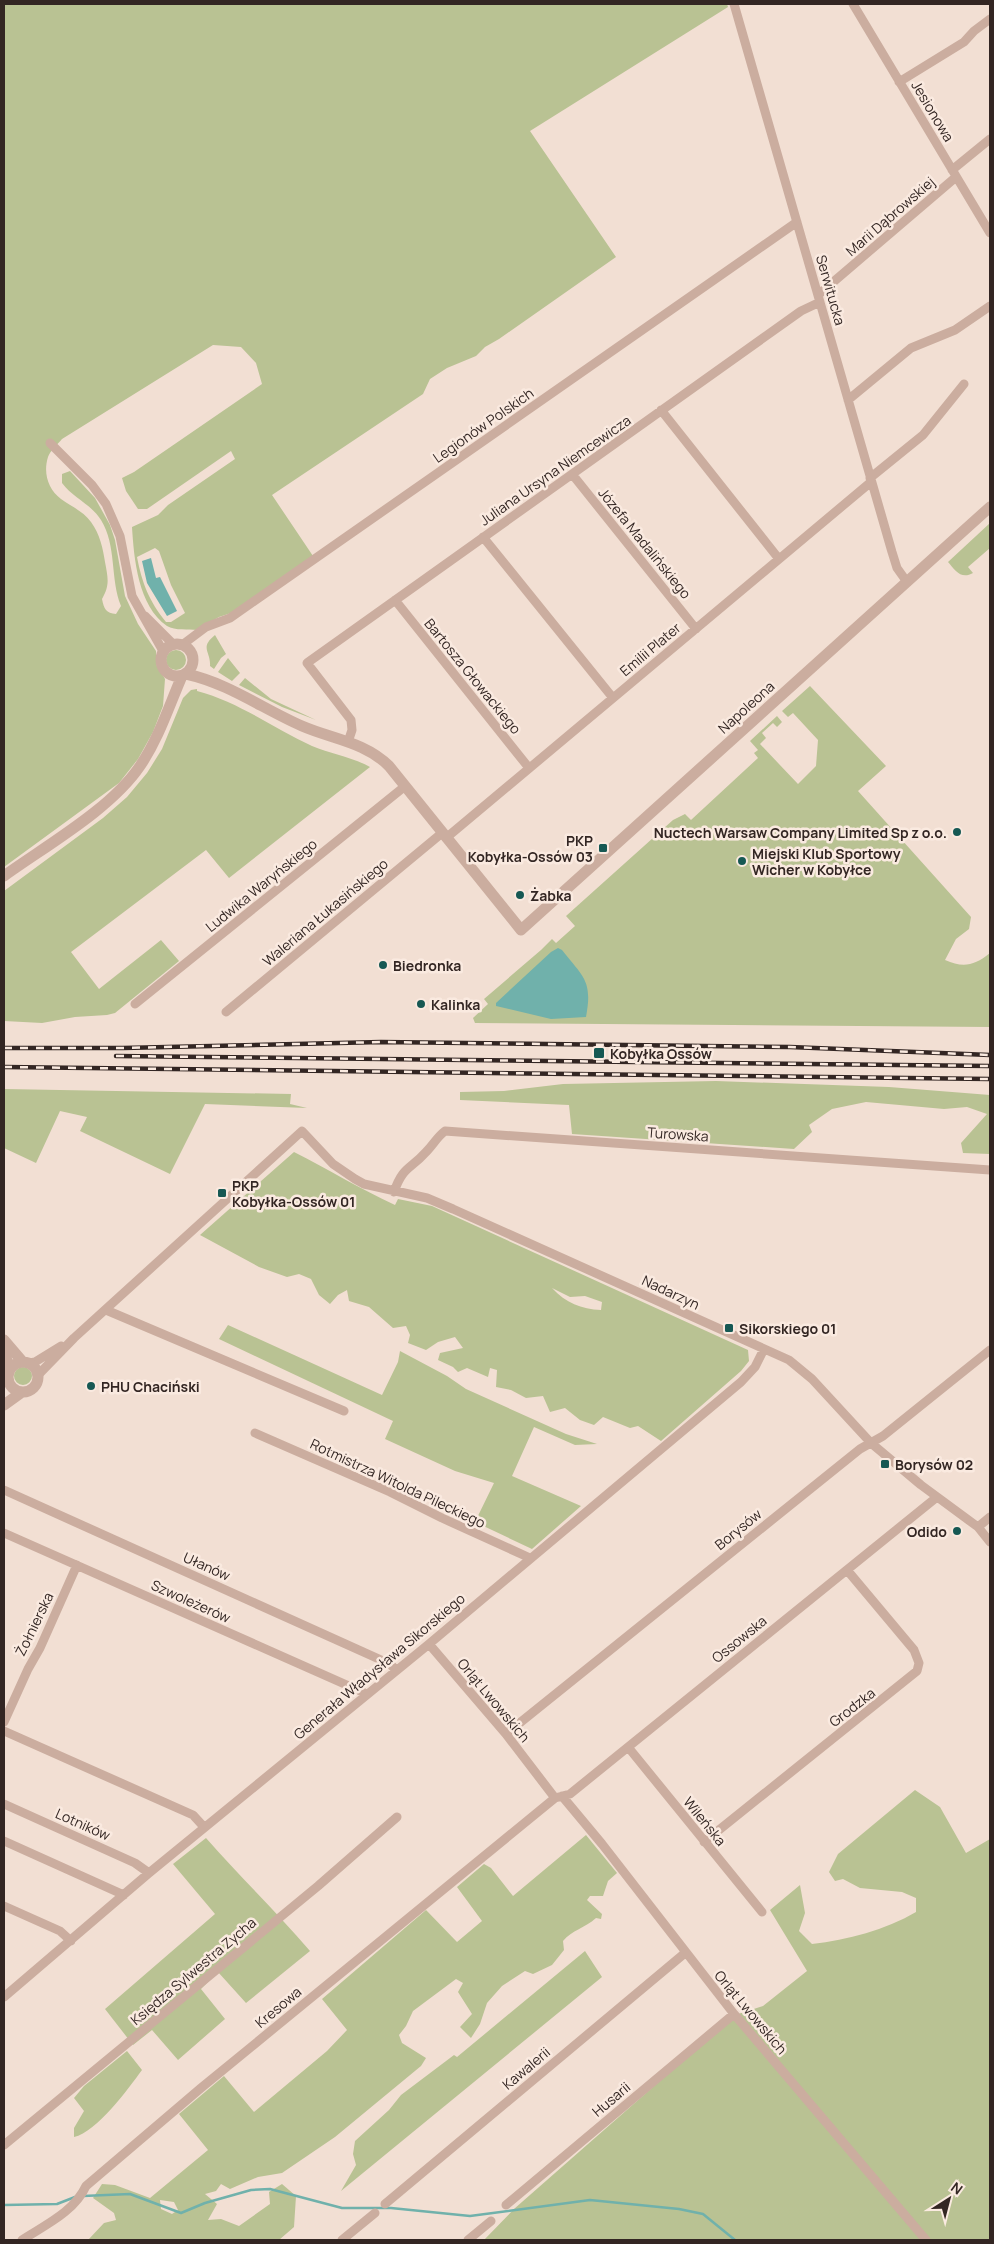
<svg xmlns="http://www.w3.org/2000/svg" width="994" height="2244" viewBox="0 0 994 2244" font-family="Manrope,sans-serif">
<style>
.green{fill:#b9c293;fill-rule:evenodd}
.water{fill:#70b1ab}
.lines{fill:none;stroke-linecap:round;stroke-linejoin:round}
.stream{stroke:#70b1ab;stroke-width:2.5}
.minor{stroke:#cbad9f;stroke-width:9}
.tertiary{stroke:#cbad9f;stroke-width:11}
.rail-casing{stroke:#332623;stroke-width:4.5}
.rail{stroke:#faeae0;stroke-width:2.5;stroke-dasharray:8;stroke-linecap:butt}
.poi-dot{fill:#165853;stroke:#faeae0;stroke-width:2}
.labels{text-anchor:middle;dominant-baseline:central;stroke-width:5;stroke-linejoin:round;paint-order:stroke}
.street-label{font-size:14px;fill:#332623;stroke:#faeae0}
.poi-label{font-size:14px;font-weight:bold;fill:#332623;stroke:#faeae0;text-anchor:start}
</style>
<rect width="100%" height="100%" fill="#f2dfd3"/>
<!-- green -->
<path class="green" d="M4 4H727L728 7 530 131 616 257 499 339 485 347 476 356 447 368 430 379 423 394 272 495 313 556 231 613 219 617 197 630C189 629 175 631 167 626 138 606 134 559 132 527L158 515 168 505 235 459 231 451 147 509H138L126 491 122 478 134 472 262 384 256 363 241 347 213 345 62 439C58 444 50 451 48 457 43 473 48 489 61 499 72 507 83 511 91 522 100 534 103 549 105 562 108 578 110 585 102 599 104 609 106 613 116 614L121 606C110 579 117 546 101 520 91 504 73 498 62 483V474L70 471 95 498 110 525 115 540 125 596 138 624 156 651V664L165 679 163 706 153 732 138 759 119 783 4 867ZM155 548 159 551 171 585 185 613 171 622H166C149 601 142 583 137 557Z
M990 523V548L968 567 973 573C961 580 955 570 948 562Z
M215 635 226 654 221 658 214 669 210 666C211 651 199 648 215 635Z
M166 660a10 10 0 1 1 20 0a10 10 0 1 1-20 0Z
M228 658 240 673 232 681 218 672Z
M245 678 271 699 316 720 282 707 239 685Z
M810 686 886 766 858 791 971 917 969 929 956 939 945 960C963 968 974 966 990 953V1027L475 1023 473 1018 488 1004 484 999 541 950 552 939 556 943 575 926 566 916 673 820 685 814 691 820 758 758 754 753 758 750 750 741 777 716 782 722 777 727 773 723 762 733 766 738 760 744 798 784 816 766 818 740 793 713 788 717 782 711Z
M197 689V691C239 702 273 728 312 746 331 754 352 757 370 767L229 878 206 850 71 952 99 989 161 940 179 961 115 1013 107 1015 75 1017 42 1023 4 1021V891L103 818 127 797 147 773 162 749 183 698 191 690Z
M716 1081 889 1087 990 1095V1154L963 1153 961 1143 987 1114 967 1107 944 1109 866 1102 832 1109 809 1125 812 1132 794 1149 572 1134 569 1105 460 1100V1092L504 1091 563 1084Z
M4 1089 291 1094 290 1104 307 1108 205 1104 170 1174 80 1131 87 1117 60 1111 36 1163 4 1148Z
M294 1152C328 1169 360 1189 395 1205L398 1199 432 1206 748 1350 749 1361 741 1371 661 1441 638 1426 630 1428 603 1417 594 1425 580 1420 565 1408 550 1412 543 1396 526 1398 511 1390 496 1387 497 1370 490 1368 488 1377 467 1368 458 1372 453 1367 438 1360 440 1353 463 1348 455 1337 438 1342 426 1350 408 1343 410 1335 406 1326 393 1328 369 1307 349 1301 347 1290 338 1295 330 1304 319 1295 311 1279 299 1274 287 1277 259 1267 200 1235ZM552 1288 570 1297 585 1296 602 1302 601 1310C581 1309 566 1303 552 1288Z
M228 1325 382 1395 398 1362 400 1351 447 1376 466 1389 566 1434 597 1444 575 1445 534 1427 512 1476 581 1506 532 1549 475 1522 494 1483 455 1471 385 1439 393 1421 219 1339Z
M14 1376a9 9 0 1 1 18 0a9 9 0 1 1-18 0Z
M915 1790 940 1807 966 1853 990 1839V2240H484L514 2209 735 2015 763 2006 807 1971 770 1910 800 1885 805 1913 799 1931 812 1944C848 1940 885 1930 916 1912V1898L902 1892 860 1888 843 1879 835 1881 829 1872 838 1854Z
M586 1835 617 1873 608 1881 603 1896H590L587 1900 602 1914 601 1919 596 1918C585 1928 572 1930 563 1941L564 1950 552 1965 533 1974 525 1971 502 1986 487 2003 480 2024 471 2038 460 2027 472 2014 458 1992 463 1983 456 1979 413 2011 406 2026 399 2035 402 2043 426 2058 421 2066 335 2137 282 2173 258 2177 230 2189 221 2184 216 2191 205 2194 217 2204 208 2220 221 2219 239 2226 270 2204 269 2192 282 2184 296 2196 294 2227 279 2240H88L104 2223 116 2220 114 2213 93 2198 102 2184 115 2185 150 2198 208 2150 179 2114 224 2076 254 2112 327 2051 347 2030 322 1999 426 1910 457 1942 482 1921 457 1887 484 1864 491 1868 513 1896ZM160 2200 174 2202 178 2210 172 2214 161 2209Z
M206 1838C240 1877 277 1912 310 1951L246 2003 218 1972 201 1989 225 2019 178 2060 152 2030 133 2045 105 2009 215 1914 173 1864Z
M585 1951 602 1977 341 2191 356 2165 353 2154 355 2141 389 2110 401 2095 454 2055 457 2057Z
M127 2051 142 2070C128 2089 97 2132 74 2137V2128L84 2111 74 2098 84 2086Z"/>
<!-- water -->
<path class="water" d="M151 558 156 578 160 577 177 611 167 616 147 583 142 561Z
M558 948 562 950C583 977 593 980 586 1017L551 1019 496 1006V1003L551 952Z"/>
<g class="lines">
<!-- stream -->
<path class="stream" d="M83 2196 130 2194 181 2213 205 2203 251 2190 270 2189 342 2208H391L470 2216 590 2200 679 2209 703 2214 735 2240
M4 2205 57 2204 75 2197"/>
<!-- minor -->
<path class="minor" d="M734 4 892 552 897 568 907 582
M853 4 990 233
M899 82 964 42 974 31 990 19
M952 170 990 139
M818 295 956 177
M848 400 911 348 955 330 990 306
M661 410 779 559
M50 443 92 485 106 504 120 536 132 596 163 651
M572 474 696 629
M870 478 923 435 964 384
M483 537 613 698
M395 600 529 768
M145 616 173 644
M182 645 206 627 230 618 797 222
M348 742 352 730 351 720 307 663 801 311 820 302
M446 838 871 482
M135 1004 404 787
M226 1012 442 833
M394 1192C403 1166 410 1170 426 1152 433 1145 437 1137 445 1131L990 1170
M106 1310 344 1411
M30 1363 35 1362 61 1346
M38 1375 74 1338 302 1131 333 1164 355 1179 364 1184 427 1198 453 1209 789 1360 812 1379 871 1443 921 1485 978 1527 990 1542
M255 1433 390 1492 442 1518 530 1558
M4 1490 390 1664 396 1670
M978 1527 990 1517
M4 1533 367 1694
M429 1644 506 1734 555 1798
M4 1722 28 1669 40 1648 77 1565
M4 1731 193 1815 204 1827
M506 1734 860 1449 883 1436 990 1350
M628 1747 762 1912
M562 1796 602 1844 734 2014 926 2240
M4 1804 135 1863 149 1873
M4 1841 124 1895
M704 1842 917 1671 919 1663 914 1650 847 1570
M4 1906 60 1931 71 1941
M4 1997 149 1873 429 1644 741 1382 755 1367 764 1349
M4 2145 318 1886 397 1817
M385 2204 685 1953
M506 2205 734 2014
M22 2240C45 2225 74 2212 86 2186L201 2088 555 1798 570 1794 937 1497
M342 2240 375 2213
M468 2240 491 2221"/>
<!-- tertiary -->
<path class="tertiary" d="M161 660a16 16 0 1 1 32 0a16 16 0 1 1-32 0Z
M186 674C228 683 263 709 302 726 332 739 365 742 389 766L521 930 990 507
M4 876C47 845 111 809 140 766 159 738 169 706 182 676
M4 1340 22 1361
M4 1352 10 1369
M8 1377a15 15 0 1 1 30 0a15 15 0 1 1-30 0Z
M4 1405 22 1392"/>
<!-- rail casing -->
<g class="rail-casing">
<path id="rail" d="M4 1048H123L381 1042 790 1047 990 1055
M116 1056 990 1066
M4 1067 990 1079"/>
</g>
<!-- rail -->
<use href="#rail" class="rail"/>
</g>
<!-- markers -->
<g class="poi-dot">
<circle cx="957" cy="832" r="5"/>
<rect x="598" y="843" width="10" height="10" rx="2.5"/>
<circle cx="742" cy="861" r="5"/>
<circle cx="520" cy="895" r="5"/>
<circle cx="383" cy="965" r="5"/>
<circle cx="421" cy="1004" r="5"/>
<rect x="593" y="1047" width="12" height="12" rx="2.5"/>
<rect x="217" y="1188" width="10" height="10" rx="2.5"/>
<rect x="724" y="1323" width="10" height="10" rx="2.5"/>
<circle cx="91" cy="1386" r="5"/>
<rect x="880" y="1459" width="10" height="10" rx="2.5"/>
<circle cx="957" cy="1531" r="5"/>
</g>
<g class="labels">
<!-- street labels -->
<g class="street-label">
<text transform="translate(933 111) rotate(59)">Jesionowa</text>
<text transform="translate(890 216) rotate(-41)">Marii Dąbrowskiej</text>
<text transform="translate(831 290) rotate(74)">Serwitucka</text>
<text transform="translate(483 425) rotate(-35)">Legionów Polskich</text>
<text transform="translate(555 470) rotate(-35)">Juliana Ursyna Niemcewicza</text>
<text transform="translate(645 543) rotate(51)">Józefa Madalińskiego</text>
<text transform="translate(650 649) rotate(-40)">Emilii Plater</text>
<text transform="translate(473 676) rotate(51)">Bartosza Głowackiego</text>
<text transform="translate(746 707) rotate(-42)">Napoleona</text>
<text transform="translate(261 885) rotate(-39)">Ludwika Waryńskiego</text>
<text transform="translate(325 912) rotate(-40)">Waleriana Łukasińskiego</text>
<text transform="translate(678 1134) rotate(4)">Turowska</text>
<text transform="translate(671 1292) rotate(25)">Nadarzyn</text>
<text transform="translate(398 1483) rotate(25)">Rotmistrza Witolda Pileckiego</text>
<text transform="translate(738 1529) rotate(-39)">Borysów</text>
<text transform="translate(207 1566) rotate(24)">Ułanów</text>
<text transform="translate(191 1601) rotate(24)">Szwoleżerów</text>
<text transform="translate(34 1624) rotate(-64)">Żołnierska</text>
<text transform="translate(739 1639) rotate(-39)">Ossowska</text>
<text transform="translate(379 1666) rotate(-40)">Generała Władysława Sikorskiego</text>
<text transform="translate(494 1700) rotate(50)">Orląt Lwowskich</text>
<text transform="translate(852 1707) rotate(-38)">Grodzka</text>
<text transform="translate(705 1821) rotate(51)">Wileńska</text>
<text transform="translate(83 1824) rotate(24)">Lotników</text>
<text transform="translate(193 1971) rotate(-40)">Księdza Sylwestra Zycha</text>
<text transform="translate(278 2007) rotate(-40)">Kresowa</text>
<text transform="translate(751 2012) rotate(50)">Orląt Lwowskich</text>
<text transform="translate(526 2068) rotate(-40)">Kawalerii</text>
<text transform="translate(611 2099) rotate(-40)">Husarii</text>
</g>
<!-- poi labels -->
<g class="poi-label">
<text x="947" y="832" text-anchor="end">Nuctech Warsaw Company Limited Sp z o.o.</text>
<text x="593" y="840" text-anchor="end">PKP<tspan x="593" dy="16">Kobyłka-Ossów 03</tspan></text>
<text x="752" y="853">Miejski Klub Sportowy<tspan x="752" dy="16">Wicher w Kobyłce</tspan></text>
<text x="530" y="895">Żabka</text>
<text x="393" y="965">Biedronka</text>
<text x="431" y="1004">Kalinka</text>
<text x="610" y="1053">Kobyłka Ossów</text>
<text x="232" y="1185">PKP<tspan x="232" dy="16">Kobyłka-Ossów 01</tspan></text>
<text x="739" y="1328">Sikorskiego 01</text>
<text x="101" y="1386">PHU Chaciński</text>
<text x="895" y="1464">Borysów 02</text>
<text x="947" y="1531" text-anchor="end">Odido</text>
</g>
</g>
<!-- border -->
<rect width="994" height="2244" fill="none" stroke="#332623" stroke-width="10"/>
<!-- north arrow -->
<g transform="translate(949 2199) rotate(36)" stroke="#faeae0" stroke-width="4" paint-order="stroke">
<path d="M0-4L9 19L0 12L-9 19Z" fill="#332623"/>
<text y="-8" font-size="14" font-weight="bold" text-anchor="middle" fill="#332623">N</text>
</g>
</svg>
